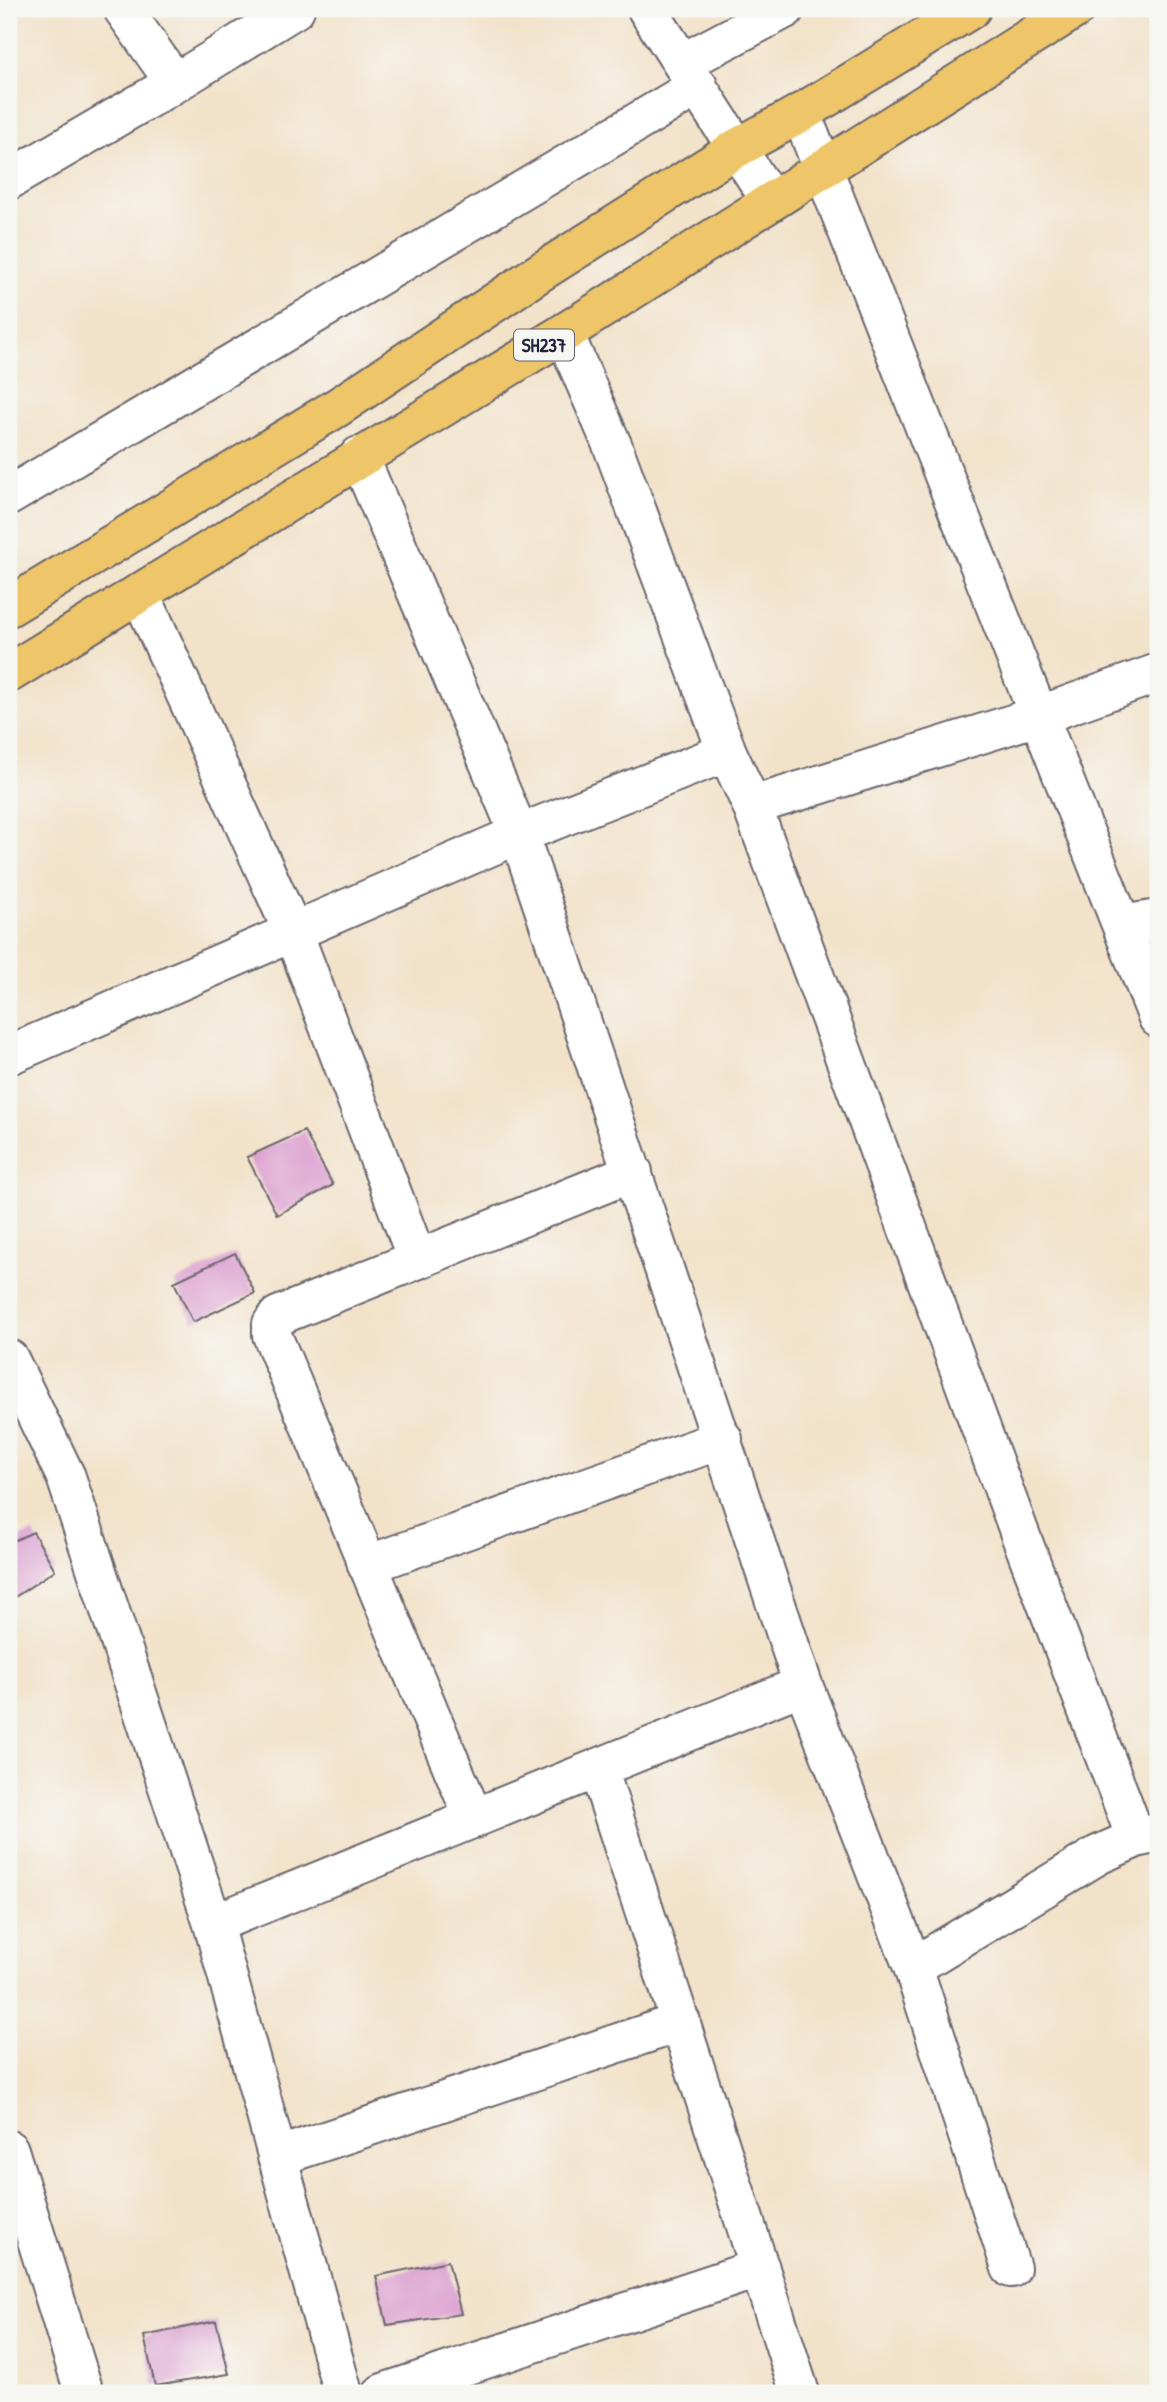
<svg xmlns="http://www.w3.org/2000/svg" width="1167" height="2402" viewBox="0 0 1167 2402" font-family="'Patrick Hand',sans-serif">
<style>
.building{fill:#dc9fd0}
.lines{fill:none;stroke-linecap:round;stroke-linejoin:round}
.minor-casing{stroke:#6b656d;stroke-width:42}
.major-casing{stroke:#6b656d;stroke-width:42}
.minor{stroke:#fff;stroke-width:38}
.major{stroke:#eec569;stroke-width:38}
.labels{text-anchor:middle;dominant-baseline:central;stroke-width:5;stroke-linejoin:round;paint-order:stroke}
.shield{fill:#f6f6f2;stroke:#626272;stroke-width:2}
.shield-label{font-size:19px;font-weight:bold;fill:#22223b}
</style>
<rect width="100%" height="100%" fill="#f6f6f2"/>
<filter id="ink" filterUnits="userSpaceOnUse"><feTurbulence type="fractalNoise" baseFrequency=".0143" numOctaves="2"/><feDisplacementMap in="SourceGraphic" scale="14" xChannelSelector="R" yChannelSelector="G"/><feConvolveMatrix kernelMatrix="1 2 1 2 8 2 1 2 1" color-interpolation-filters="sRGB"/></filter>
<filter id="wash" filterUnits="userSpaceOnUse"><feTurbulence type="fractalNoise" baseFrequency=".00686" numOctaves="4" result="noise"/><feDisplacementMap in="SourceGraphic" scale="28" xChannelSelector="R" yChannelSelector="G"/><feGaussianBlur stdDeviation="1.57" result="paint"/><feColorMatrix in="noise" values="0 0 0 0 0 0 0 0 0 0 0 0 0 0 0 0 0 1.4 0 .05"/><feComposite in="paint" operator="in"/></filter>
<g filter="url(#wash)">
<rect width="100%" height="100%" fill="#f2e2c9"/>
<g id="blocks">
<!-- building -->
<path class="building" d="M304 1131 333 1185 277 1215 247 1157Z
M235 1253 255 1293 193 1322 174 1282Z
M33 1532 55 1570 9 1601V1543Z
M448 2261 461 2314 387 2325 376 2276Z
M216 2321 229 2374 155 2386 144 2336Z"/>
</g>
</g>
<g filter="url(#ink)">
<use href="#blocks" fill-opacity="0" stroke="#6b656d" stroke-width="2"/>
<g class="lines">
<!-- minor casing -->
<g class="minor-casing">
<path id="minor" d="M123 9 175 83
M647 9 771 201
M682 63 785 9
M801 113 1158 1018
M9 180 175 83 295 9
M564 333 613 447 727 752 752 806 1020 1534 1136 1838
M359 456 519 834 803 1685 913 1967 1011 2268
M9 496 698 86
M140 593 293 932 417 1259
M752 806 1038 716 1158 673
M1122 925 1158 919
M9 1055 519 834 727 752
M9 1359 66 1477 213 1924 343 2393
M367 1565 723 1439
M598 1768 800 2393
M474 1819 272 1335V1324L278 1316 633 1172
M213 1924 803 1685
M913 1967 1098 1855 1136 1838 1158 1833
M9 2150 83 2389
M277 2157 681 2022
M383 2393 760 2268"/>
</g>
<!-- major casing -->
<g class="major-casing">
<path id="major" d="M9 607 338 407 539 273 737 148 801 113 971 9
M9 673 564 333 1075 9"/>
</g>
<!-- minor -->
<use href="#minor" class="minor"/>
<!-- major -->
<use href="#major" class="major"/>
</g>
</g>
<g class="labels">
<!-- shield labels -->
<rect class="shield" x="514" y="329.5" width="60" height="31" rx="5"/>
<g class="shield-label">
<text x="544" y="345">SH237</text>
</g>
</g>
<!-- margin -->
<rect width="1167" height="2402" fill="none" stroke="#f6f6f2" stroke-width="35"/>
</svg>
